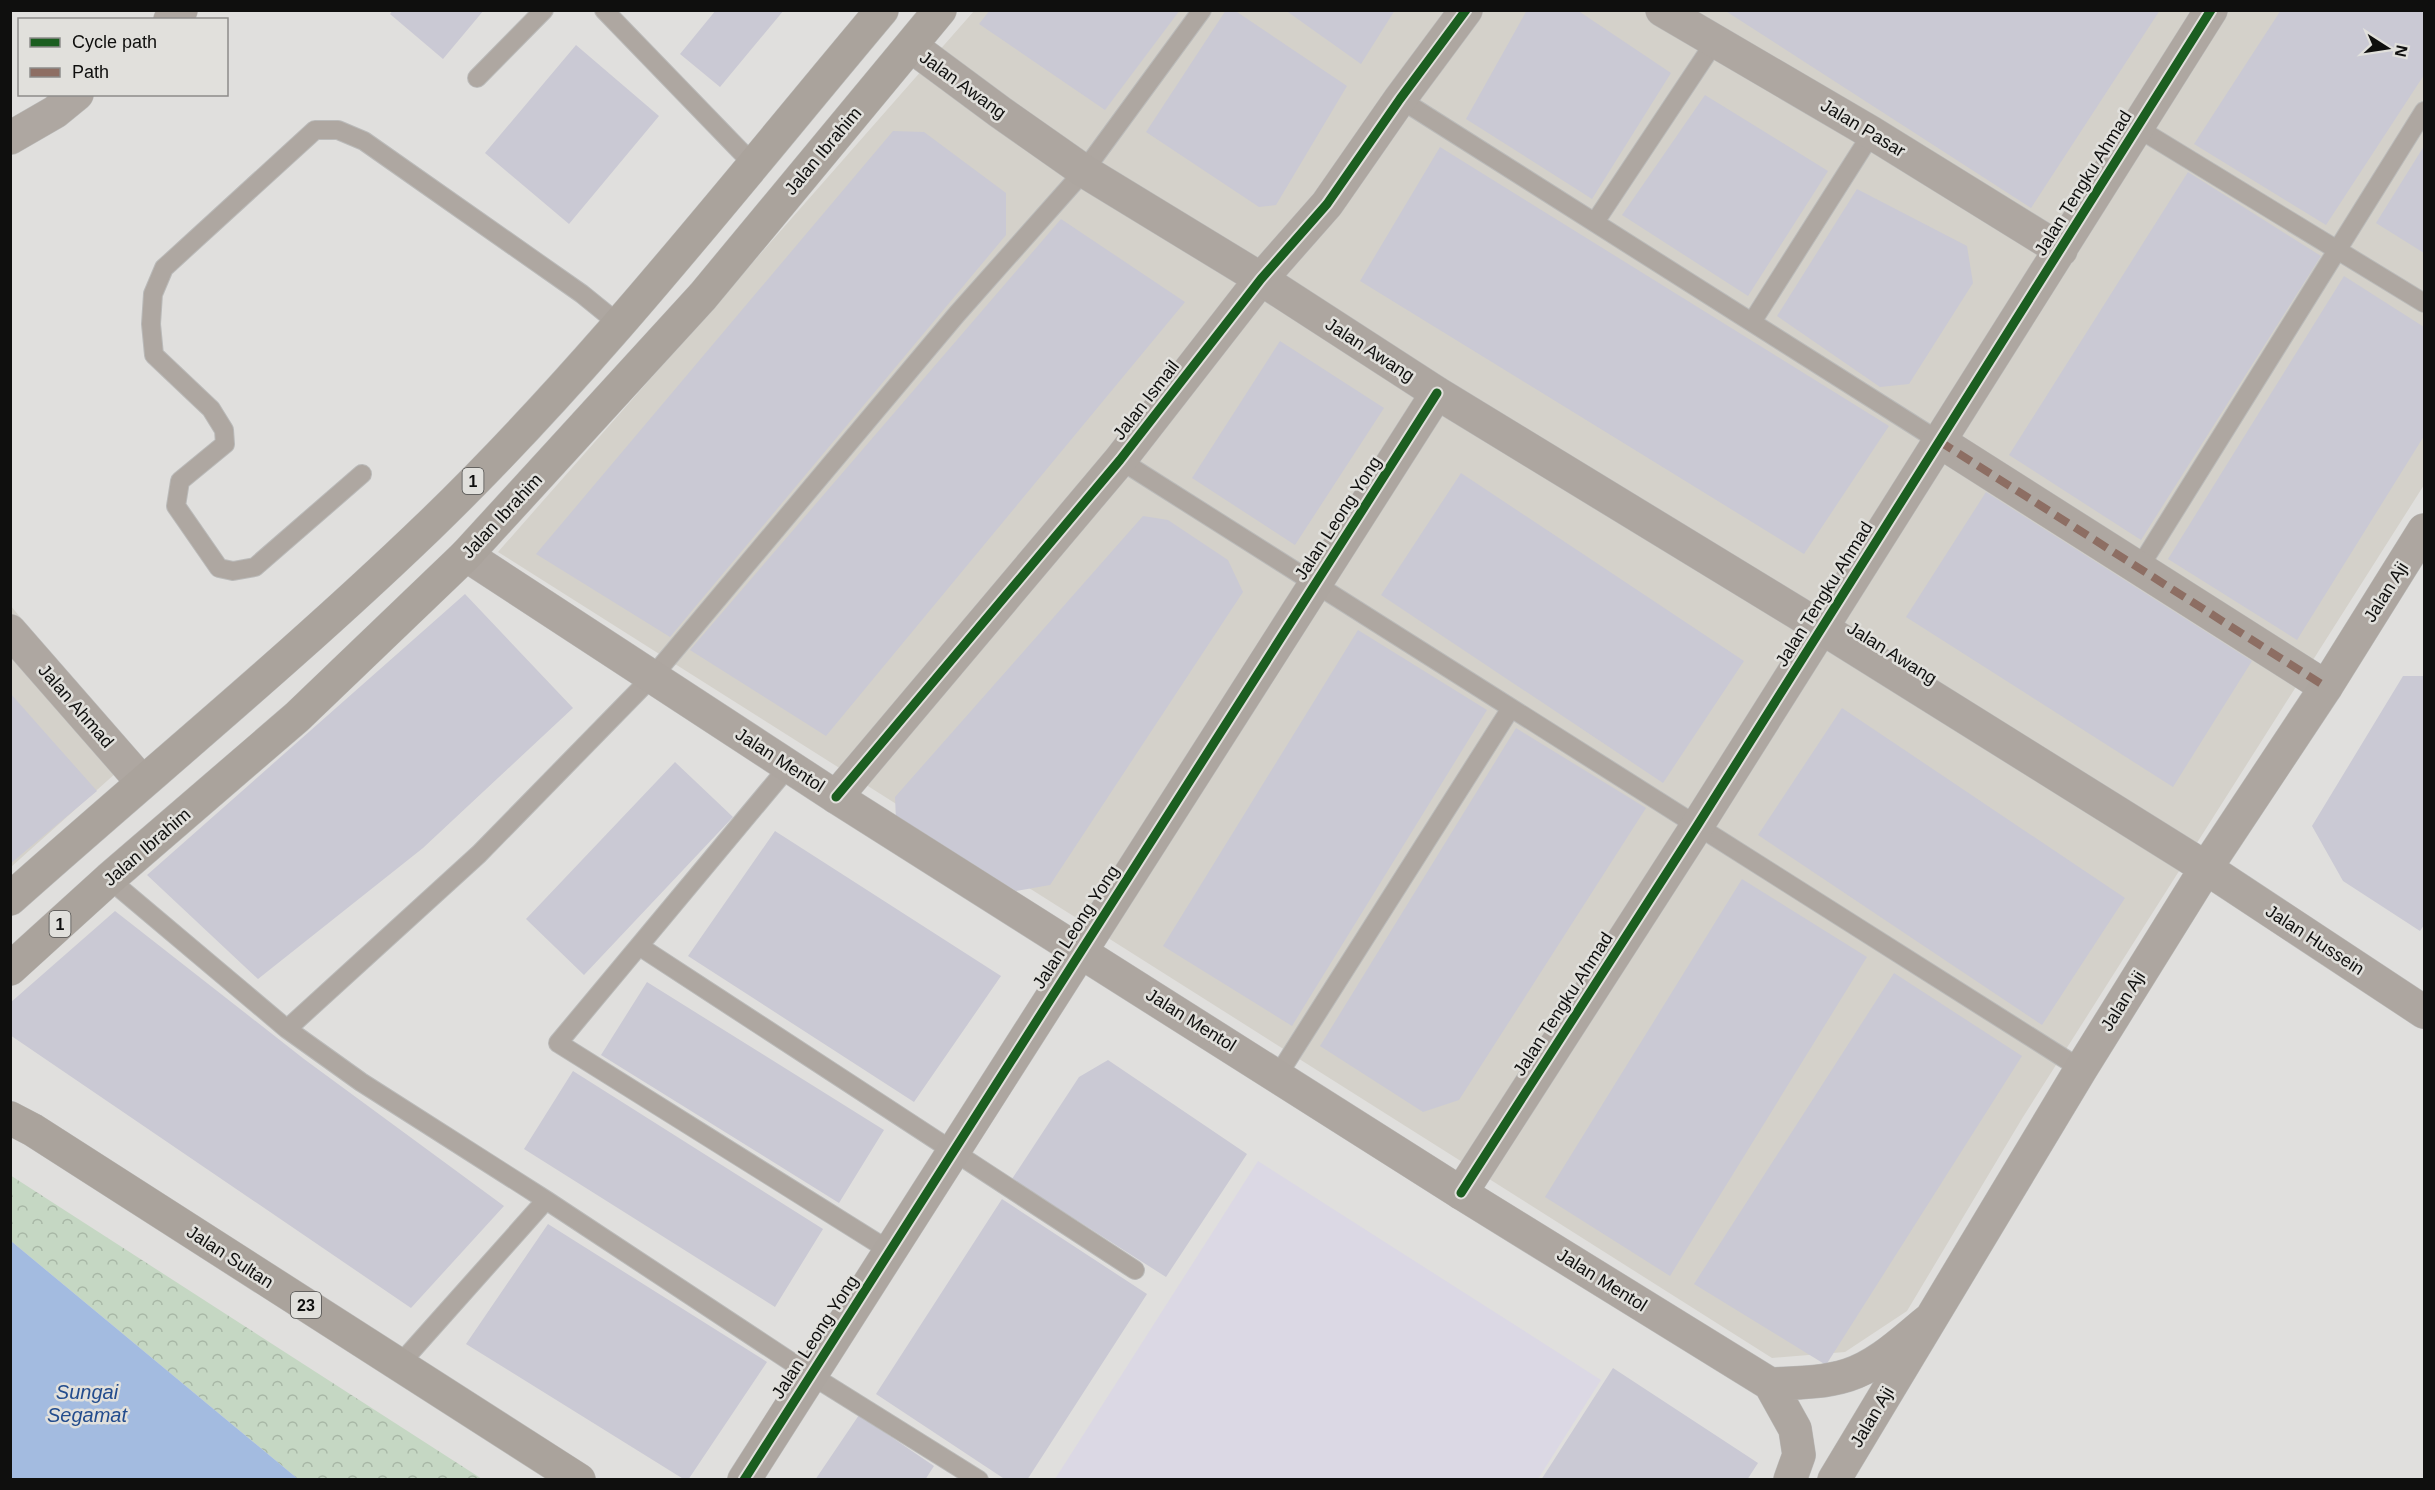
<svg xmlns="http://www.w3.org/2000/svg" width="2435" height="1490" viewBox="0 0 2435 1490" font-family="Arial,sans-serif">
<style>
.built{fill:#d4d1ca}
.education{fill:#dbd8e4}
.park{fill:url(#park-crowns)}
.water{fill:#a3bbe0}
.building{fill:#cac9d4}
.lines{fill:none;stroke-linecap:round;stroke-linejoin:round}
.lane-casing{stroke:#babab9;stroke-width:20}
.street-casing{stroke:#babab9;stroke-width:34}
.secondary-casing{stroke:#babab9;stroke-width:34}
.highway-casing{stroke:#babab9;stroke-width:34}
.lane{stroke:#aea7a1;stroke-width:18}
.street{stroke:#aea7a1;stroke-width:33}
.secondary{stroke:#ada6a0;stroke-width:33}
.highway{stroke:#aaa39c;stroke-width:33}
.quiet{stroke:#8d6e63;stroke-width:8;stroke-dasharray:15 8;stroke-linecap:butt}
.cycleway-casing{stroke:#e1e0dc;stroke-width:13}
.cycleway{stroke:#1b5e20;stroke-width:9}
.labels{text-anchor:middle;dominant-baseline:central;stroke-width:5;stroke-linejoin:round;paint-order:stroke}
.shield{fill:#e1e0dc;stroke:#4e4e4c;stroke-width:1.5}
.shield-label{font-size:16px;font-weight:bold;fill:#0f0f0e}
.street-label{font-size:18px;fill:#0f0f0e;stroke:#e1e0dc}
.water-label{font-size:20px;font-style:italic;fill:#234c8d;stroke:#e1e0dc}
</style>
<defs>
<pattern id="park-crowns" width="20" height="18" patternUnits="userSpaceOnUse" patternTransform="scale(1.5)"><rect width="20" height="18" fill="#c5d7c3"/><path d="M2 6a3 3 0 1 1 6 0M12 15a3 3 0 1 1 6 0" fill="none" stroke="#a8b7a6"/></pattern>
</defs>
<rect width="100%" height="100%" fill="#e0dfdd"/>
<!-- built -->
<path class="built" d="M974 11H2424V485L2023 1117 1907 1311 1845 1352 1772 1358 498 552Z
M10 605 136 755 11 867H10Z"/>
<!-- education -->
<path class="education" d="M1258 1161 1601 1380 1538 1479H1055Z"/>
<!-- park -->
<path class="park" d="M10 1175 482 1479H298L11 1241Z"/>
<!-- water -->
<path class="water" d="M11 1241 298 1479H11Z"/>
<!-- building -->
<path class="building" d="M393 10H484L443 59 390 14Z
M716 10H784L720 87 680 54Z
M990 10H1180L1105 110 979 24Z
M1226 10H1234L1347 86 1276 205 1259 207 1146 132Z
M1285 10H1395L1361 64Z
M1527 10H1577L1671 73 1592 199 1466 119Z
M1724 10H2160L2031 208Z
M2281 10H2424V75L2326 225 2194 144Z
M576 45 659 116 569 224 485 153Z
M1705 95 1828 171 1748 296 1622 215Z
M893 131 924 132 1006 193V235L670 637 536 554Z
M2424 146V253L2376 223Z
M1440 147 1889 426 1804 554 1360 281Z
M2188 172 2321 256 2141 540 2009 455Z
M1857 189 1967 246 1973 283 1909 384 1880 387 1777 316Z
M1061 219 1185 302 826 736 690 650Z
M2344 276 2424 327V436L2297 640 2168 559Z
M1280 341 1384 408 1295 545 1192 478Z
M1461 473 1744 661 1663 783 1381 595Z
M1986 492 2252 661 2173 787 1906 617Z
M1143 516 1168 520 1228 560 1243 592 1050 885 1016 891 896 820 895 797Z
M465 594 573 708 423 848 258 979 147 875Z
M1358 630 1487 710 1292 1026 1163 946Z
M2403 676H2424V925L2420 931 2343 881 2312 826Z
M10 693 97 791 10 864Z
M1842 708 2125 898 2042 1025 1758 835Z
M1516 728 1646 808 1459 1100 1423 1112 1320 1046Z
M675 762 733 817 584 975 526 919Z
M775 831 1001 976 914 1102 688 956Z
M1742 879 1867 957 1670 1276 1545 1197Z
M115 911 304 1059 504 1206 411 1308 10 1035V1003Z
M1894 973 2022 1056 1826 1365 1694 1284Z
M647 982 884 1130 839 1203 601 1055Z
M1108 1060 1247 1154 1166 1277 1012 1179 1079 1077Z
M573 1071 823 1229 775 1307 524 1149Z
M1002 1199 1147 1294 1027 1480H1006L876 1394Z
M548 1224 767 1362 688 1480H685L466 1344Z
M1613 1368 1758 1463 1747 1480H1541Z
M859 1415 934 1466 925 1480H815Z"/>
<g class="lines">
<!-- lane casing -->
<g class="lane-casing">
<path id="lane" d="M604 10 753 164
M477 78 544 10
M1400 99 1939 441
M2136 127 2424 303
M1595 222 1716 40
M1752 322 1872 133
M1120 460 2081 1069
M362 474 255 567 233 571 219 568 176 506 180 481 225 444 224 430 211 409 154 355 151 324 153 294 164 268 315 130H338L364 141 582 294 619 324
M2139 568 2424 111
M789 766 558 1043 890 1251
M109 879 287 1029 361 1082 546 1200 811 1375 979 1480
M639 946 1135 1270
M287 1029 479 854 653 676 957 314 1084 171 1202 10
M1278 1075 1511 708
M399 1365 546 1200"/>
</g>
<!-- street casing -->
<g class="street-casing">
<path id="street" d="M1662 10 1872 133 2061 250
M170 20 181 10
M10 138 55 112 77 94
M1939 441 2326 687
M10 631 142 782
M836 797 1120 460 1261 279 1327 204 1400 99 1466 10
M1461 1193 1697 826 2211 10"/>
</g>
<!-- secondary casing -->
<g class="secondary-casing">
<path id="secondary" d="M911 46 1000 112 1084 171 1261 279 1437 393 1822 628 2206 868 2424 1012
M466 555 836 797 1461 1193 1770 1384C1796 1383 1823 1383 1848 1375 1879 1365 1904 1340 1929 1320
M1770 1384 1795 1429 1799 1455 1790 1480
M744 1480 1437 393
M1834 1480 2081 1069 2206 868 2326 687 2424 530"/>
</g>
<!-- highway casing -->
<g class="highway-casing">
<path id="highway" d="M10 899C149 775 293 657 427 528 592 369 734 186 882 10
M10 969 109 879 297 717 466 555 703 296 940 10
M10 1118 33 1130 579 1480"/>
</g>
<!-- lane -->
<use href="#lane" class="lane"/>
<!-- street -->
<use href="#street" class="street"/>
<!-- secondary -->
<use href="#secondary" class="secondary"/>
<!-- highway -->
<use href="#highway" class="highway"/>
<!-- quiet -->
<path class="quiet" d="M1939 441 2326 687"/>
<!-- cycleway casing -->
<g class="cycleway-casing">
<path id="cycleway" d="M836 797 1120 460 1261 279 1327 204 1400 99 1466 10
M1461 1193 1697 826 2211 10
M744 1480 1437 393"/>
</g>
<!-- cycleway -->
<use href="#cycleway" class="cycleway"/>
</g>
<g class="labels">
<!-- shield labels -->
<g class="shield">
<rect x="462.5" y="468" width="21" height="26" rx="4.5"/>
<rect x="49.5" y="911" width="21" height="26" rx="4.5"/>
<rect x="291" y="1292" width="30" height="26" rx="4.5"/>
</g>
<g class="shield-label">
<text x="473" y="481">1</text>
<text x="60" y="924">1</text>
<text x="306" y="1305">23</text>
</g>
<!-- street labels -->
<g class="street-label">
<text transform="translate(963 85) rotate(36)">Jalan Awang</text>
<text transform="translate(1863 128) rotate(31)">Jalan Pasar</text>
<text transform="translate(823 151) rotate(-50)">Jalan Ibrahim</text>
<text transform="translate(2083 183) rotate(-58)">Jalan Tengku Ahmad</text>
<text transform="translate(1370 350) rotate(33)">Jalan Awang</text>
<text transform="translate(1146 400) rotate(-52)">Jalan Ismail</text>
<text transform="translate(502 516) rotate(-47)">Jalan Ibrahim</text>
<text transform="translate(1338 518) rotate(-57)">Jalan Leong Yong</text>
<text transform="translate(2386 592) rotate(-58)">Jalan Aji</text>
<text transform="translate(1824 594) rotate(-58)">Jalan Tengku Ahmad</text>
<text transform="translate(1892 653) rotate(32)">Jalan Awang</text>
<text transform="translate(76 706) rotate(49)">Jalan Ahmad</text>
<text transform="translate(780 760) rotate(33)">Jalan Mentol</text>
<text transform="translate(147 847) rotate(-41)">Jalan Ibrahim</text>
<text transform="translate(1076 927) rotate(-57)">Jalan Leong Yong</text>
<text transform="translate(2315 940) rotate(33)">Jalan Hussein</text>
<text transform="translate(2123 1001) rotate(-58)">Jalan Aji</text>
<text transform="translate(1563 1004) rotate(-57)">Jalan Tengku Ahmad</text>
<text transform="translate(1191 1020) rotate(32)">Jalan Mentol</text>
<text transform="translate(230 1257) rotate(33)">Jalan Sultan</text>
<text transform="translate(1602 1280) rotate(32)">Jalan Mentol</text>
<text transform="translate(815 1337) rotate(-57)">Jalan Leong Yong</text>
<text transform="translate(1872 1417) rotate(-59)">Jalan Aji</text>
</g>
<!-- water labels -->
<g class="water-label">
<text x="87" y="1392">Sungai<tspan x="87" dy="23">Segamat</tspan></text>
</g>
</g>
<!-- border -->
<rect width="2435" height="1490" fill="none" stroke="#0f0f0e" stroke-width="24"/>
<!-- legend -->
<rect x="18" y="18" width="210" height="78" fill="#e1e0dc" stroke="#8d8c8a" stroke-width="1.5"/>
<rect x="30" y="38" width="30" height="9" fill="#1b5e20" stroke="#8d8c8a" stroke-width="1.5"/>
<text x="72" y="48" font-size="18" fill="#0f0f0e">Cycle path</text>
<rect x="30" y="68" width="30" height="9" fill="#8d6e63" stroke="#8d8c8a" stroke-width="1.5"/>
<text x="72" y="78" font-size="18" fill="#0f0f0e">Path</text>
<!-- north arrow -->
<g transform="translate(2387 48) rotate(102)" stroke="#e1e0dc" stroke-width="4.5" paint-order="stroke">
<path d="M0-4.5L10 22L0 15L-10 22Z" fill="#0f0f0e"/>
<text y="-9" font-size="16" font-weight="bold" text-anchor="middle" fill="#0f0f0e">N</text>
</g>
</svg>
